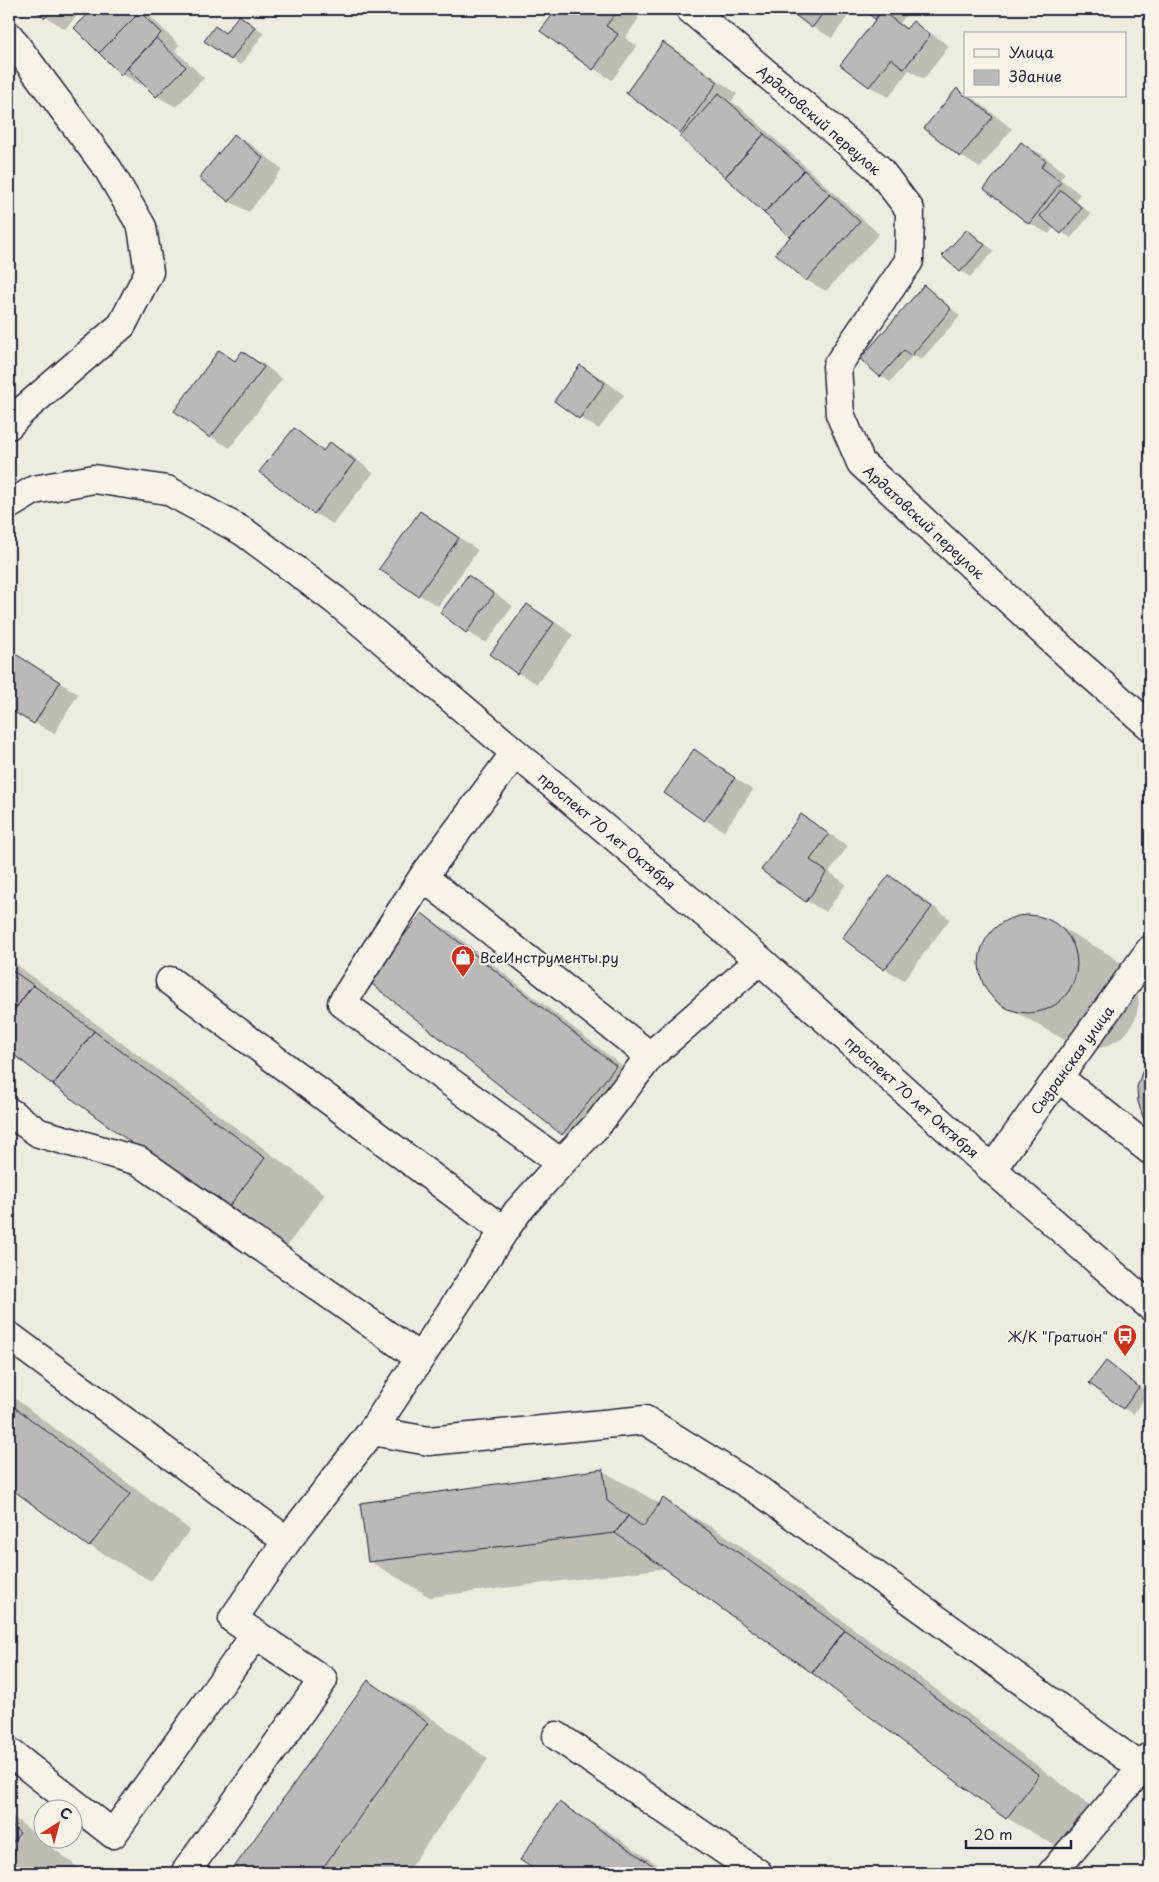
<svg xmlns="http://www.w3.org/2000/svg" width="1159" height="1882" viewBox="0 0 1159 1882" font-family="'Playpen Sans',sans-serif">
<style>
.shadow{fill:#0003}
.building{fill:#bbb8b7;stroke:#22223b}
.lines{fill:none;stroke-linecap:round;stroke-linejoin:round}
.minor-casing{stroke:#22223b;stroke-width:31}
.minor{stroke:#f7f3e8;stroke-width:28}
.labels{text-anchor:middle;dominant-baseline:central;stroke-width:4.5;stroke-linejoin:round;paint-order:stroke}
.street-label{font-size:14px;fill:#22223b;stroke:#f7f3e8}
.poi-label{font-size:14px;fill:#22223b;stroke:#f7f3e8;text-anchor:start}
</style>
<rect width="100%" height="100%" fill="#eeebe1"/>
<filter id="ink" filterUnits="userSpaceOnUse"><feTurbulence type="fractalNoise" baseFrequency=".02" numOctaves="2"/><feDisplacementMap in="SourceGraphic" scale="10" xChannelSelector="R" yChannelSelector="G"/><feConvolveMatrix kernelMatrix="1 2 1 2 8 2 1 2 1" color-interpolation-filters="sRGB"/></filter>
<g filter="url(#ink)">
<!-- shadow -->
<path class="shadow" d="M36 9H83L65 29 46 17Z
M95 9H143L179 45 175 50 204 78 176 107 157 96 143 82 141 85 122 74 75 28Z
M558 9H626L639 18 625 38 637 46 612 80 593 68 542 31Z
M789 9H853L832 38 813 27Z
M864 9H911L900 23 908 29 913 23 932 34 949 46 924 79 909 70 889 97 869 86 877 19Z
M239 16 264 33 241 65 231 59 226 34Z
M664 43 683 55 737 94 731 102 739 106 879 234 826 291 806 280 792 237 682 132Z
M957 89 965 94V96H969L976 100 1012 129 980 168 961 156 926 127Z
M234 135 253 146 282 169 249 212 229 201Z
M1021 143 1041 154 1065 173 1060 179 1080 194 1075 200 1091 214 1071 238 1054 227 1049 234 1029 223Z
M967 230 976 236 994 251 970 277 961 271 944 256Z
M924 287 933 292 960 316 921 360 913 355 890 382 881 376 861 359Z
M219 351 236 361 243 352 262 363 282 379 230 448 211 437 175 410Z
M581 366 600 377 624 395 599 429 580 418Z
M294 430 325 450 330 443 350 454 373 473 333 524 314 513Z
M421 512 440 524 478 550 438 606 419 595 381 569Z
M468 576 487 588 513 606 486 643 467 632Z
M527 605 547 616 573 635 537 684 518 673 492 654Z
M9 651 78 694 54 734 9 707Z
M694 751 753 790 724 831 705 820 665 792Z
M801 815 848 846 829 872 846 884 826 912 807 901Z
M889 877 909 888 950 919 904 980 885 969 844 938Z
M422 915 450 931 644 1083 591 1150 563 1133Z
M1034 916 1048 920 1110 955 1122 964 1132 975 1137 989 1139 1003 1136 1017 1129 1030 1118 1040 1104 1047 1090 1049 1075 1046 1000 1003 989 993 983 980 980 964 983 948 990 934 1003 923 1018 917Z
M9 959 325 1194 287 1246 226 1211 12 1052 9 1057Z
M1150 1061V1123L1144 1116 1143 1072Z
M1106 1363 1148 1393 1133 1414 1123 1408Z
M9 1394 190 1530 151 1581 90 1546 9 1485Z
M603 1471 660 1504 664 1500 725 1535 906 1667 1099 1812 1068 1853 1007 1818 813 1672 668 1568 430 1597 369 1561Z
M369 1682 430 1717 488 1759 406 1873H231Z
M560 1804 609 1832 669 1873H542L522 1860Z
M9 1814 80 1869 77 1873H9Z"/>
<!-- building -->
<path class="building" d="M34 9H54L45 18Z
M93 9H136L140 12 99 53 74 28Z
M557 9H619L606 26 618 34 593 70 540 31Z
M787 9H826L812 28Z
M862 9H883L875 19Z
M882 11 906 29 913 21 930 35 904 69 891 58 869 87 840 65Z
M140 12 161 33 121 75 99 53Z
M239 15 255 27 231 60 204 41 215 26 225 33Z
M156 38 186 67 156 97 127 68Z
M663 42 718 82 681 133 626 93Z
M957 88 965 96H968L993 117 960 157 924 128Z
M719 93 764 134 725 177 680 137Z
M234 134 263 158 229 202 199 178Z
M764 134 804 170 764 213 725 177Z
M1021 142 1046 161 1041 167 1061 182 1029 224 984 189Z
M804 170 830 194 790 237 764 213Z
M1061 190 1082 208 1061 234 1040 216Z
M830 194 860 222 806 281 775 253Z
M967 229 985 245 960 272 942 256Z
M924 285 951 309 911 356 904 350 880 377 860 359Z
M219 350 235 361 242 351 264 367 210 438 174 411Z
M580 365 605 383 579 419 554 401Z
M294 428 323 451 330 442 355 461 314 514 259 472Z
M420 511 459 538 418 596 379 569Z
M468 575 494 594 466 633 440 613Z
M527 604 554 623 517 674 490 654Z
M9 650 60 682 34 724 9 709Z
M694 749 735 778 704 821 664 793Z
M801 814 829 834 810 860 827 872 806 902 761 870Z
M889 875 932 907 884 970 842 938Z
M422 913 616 1066 562 1135 368 981Z
M979 964a49 49 0 1 1 98 0a49 49 0 1 1-98 0Z
M9 968 33 985 9 1017Z
M33 985 94 1031 53 1085 9 1051V1017Z
M94 1031 265 1158 225 1212 53 1085Z
M1150 1059V1125L1143 1117 1138 1102 1137 1087 1142 1072Z
M1106 1361 1139 1387 1123 1409 1089 1383Z
M9 1403 130 1494 89 1547 9 1487Z
M603 1469 607 1501 628 1516 615 1533 368 1562 360 1503Z
M663 1498 845 1630 812 1673 615 1533 628 1516 643 1527Z
M845 1630 1039 1775 1006 1819 812 1673Z
M368 1680 428 1723 319 1873H230Z
M559 1802 664 1873H540L520 1860Z
M9 1824 20 1833 9 1847Z"/>
<g class="lines">
<!-- minor casing -->
<g class="minor-casing">
<path id="minor" d="M690 9 878 168 910 210 909 261 837 366 840 414 861 463 1074 660 1150 726
M9 36 108 169 142 227 149 272 122 325 21 412 9 425
M9 505 34 490 94 479 167 490 244 532 335 600 760 960 992 1169 1150 1306
M515 753 423 877 342 1003 561 1163
M423 877 650 1056
M170 981 504 1231
M1059 1078 1150 1150
M9 1112 39 1133 139 1161 420 1358
M992 1169 1150 950
M9 1336 287 1541
M372 1431 429 1441 645 1420 761 1492 1142 1768 1150 1757
M557 1736 758 1873
M9 1752 113 1834 256 1634
M185 1873 323 1680 233 1619 287 1541 372 1431 504 1231 518 1211 561 1163 598 1124 650 1056 760 960
M1052 1873 1142 1768"/>
</g>
<!-- minor -->
<use href="#minor" class="minor"/>
</g>
</g>
<!-- icons -->
<defs>
<g id="shop-pin" transform="scale(1.25)"><path d="M0 17L-7.5 6A9.5 9.5 0 1 1 7.5 6Z" fill="#c8321e" stroke="#f7f3e8"/><path d="M-5-2.5h2.3a2.7 3.5 0 0 1 5.4 0H5L5.5 6h-11ZM-1.5-2.5h3a1.5 2.3 0 0 0-3 0Z" fill="#fff"/></g>
<g id="bus-pin" transform="scale(1.25)"><path d="M0 17L-7.5 6A9.5 9.5 0 1 1 7.5 6Z" fill="#c8321e" stroke="#f7f3e8"/><path d="M-5-6H5V4H4V6H2V4H-2V6H-4V4H-5ZM-3.5-4V0h7V-4ZM-3.5 1.2v1.5H-2V1.2ZM2 1.2v1.5H3.5V1.2Z" fill="#fff"/></g>
</defs>
<g fill-rule="evenodd">
<use href="#shop-pin" x="463" y="957"/>
<use href="#bus-pin" x="1125" y="1336"/>
</g>
<g class="labels">
<!-- street labels -->
<g class="street-label">
<text transform="translate(819 120) rotate(41)">Ардатовский переулок</text>
<text transform="translate(924 522) rotate(43)">Ардатовский переулок</text>
<text transform="translate(607 831) rotate(40)">проспект 70 лет Октября</text>
<text transform="translate(1072 1060) rotate(-54)">Сызранская улица</text>
<text transform="translate(912 1097) rotate(42)">проспект 70 лет Октября</text>
</g>
<!-- poi labels -->
<g class="poi-label">
<text x="480" y="957">ВсеИнструменты.ру</text>
<text x="1108" y="1336" text-anchor="end">Ж/К "Гратион"</text>
</g>
</g>
<!-- margin -->
<rect width="1159" height="1882" fill="none" stroke="#f7f3e8" stroke-width="30"/>
<rect x="15" y="15" width="1129" height="1852" fill="none" stroke="#22223b" stroke-width="2" filter="url(#ink)"/>
<!-- legend -->
<rect x="964" y="32" width="162" height="65" fill="#f7f3e8" stroke="#a29fa3"/>
<rect x="974" y="49" width="25" height="8" fill="#f7f3e8" stroke="#a29fa3"/>
<text x="1009" y="58" font-size="15" fill="#22223b">Улица</text>
<rect x="974" y="70" width="25" height="15" fill="#bbb8b7" stroke="#a29fa3"/>
<text x="1009" y="82" font-size="15" fill="#22223b">Здание</text>
<!-- north arrow -->
<g transform="translate(58 1824) rotate(36)"><circle r="24" fill="#f7f3e8" stroke="#a29fa3"/>
<path d="M0-4L9 19L0 12L-9 19Z" fill="#c8321e"/>
<text y="-8" font-size="14" font-weight="bold" text-anchor="middle" fill="#22223b">С</text>
</g>
<!-- scale -->
<path d="M966 1840v8h105v-8" fill="none" stroke="#22223b" stroke-width="2.5"/>
<text x="974" y="1840" font-size="15" fill="#22223b" stroke="#f7f3e8" stroke-width="4" paint-order="stroke">20 m</text>
</svg>
